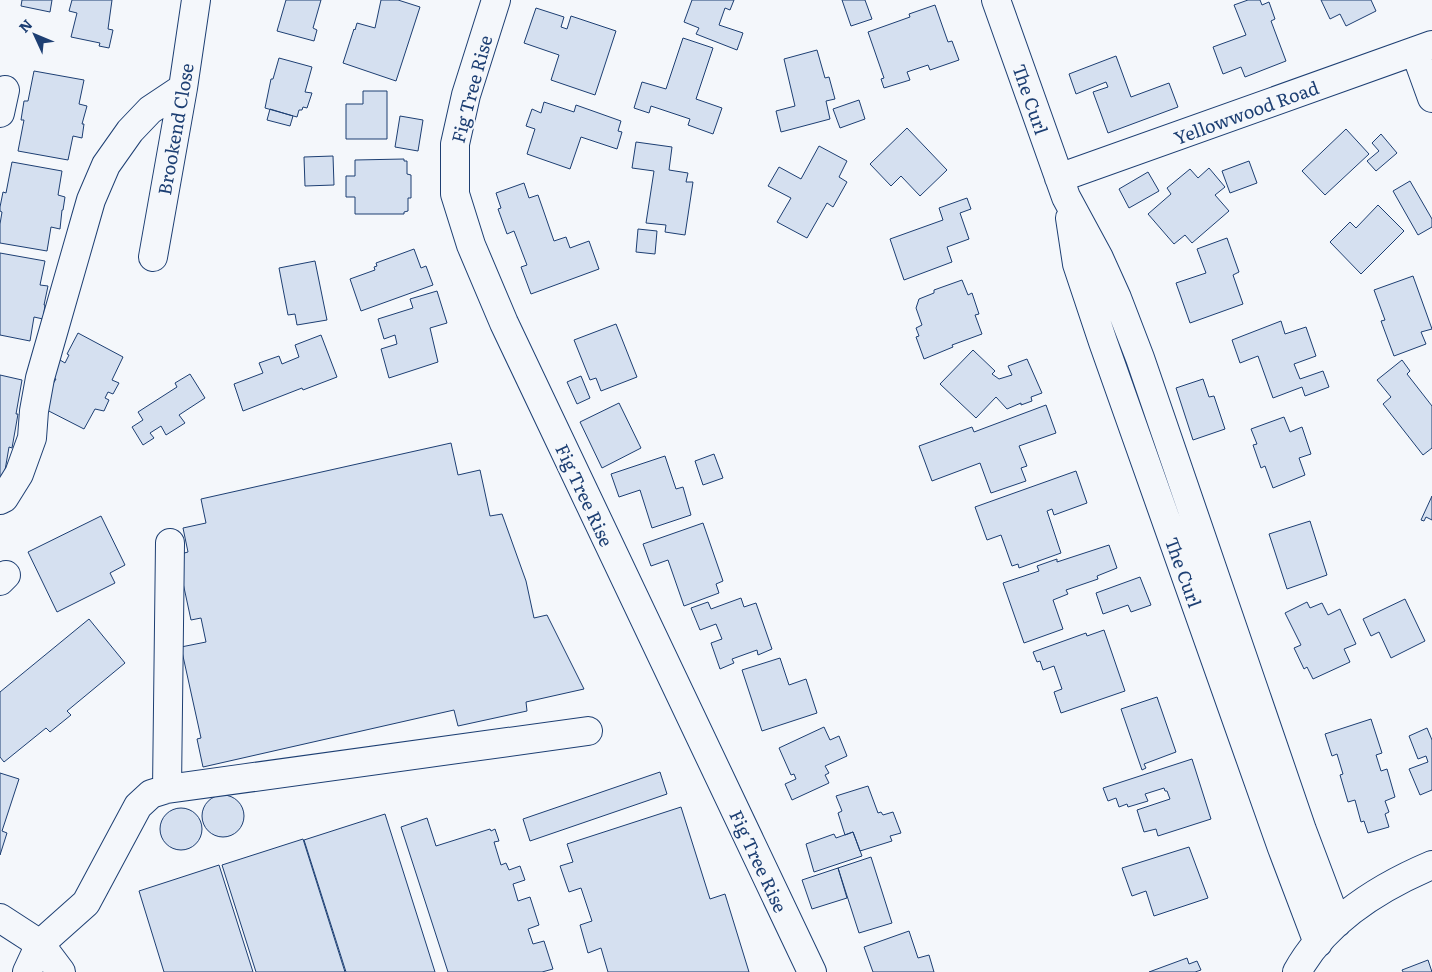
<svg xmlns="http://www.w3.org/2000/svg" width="1432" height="972" viewBox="0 0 1432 972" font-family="Literata,serif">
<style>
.building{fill:#d5e0f0;stroke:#1d3f73}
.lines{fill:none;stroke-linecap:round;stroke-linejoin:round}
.minor-casing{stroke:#1d3f73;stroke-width:30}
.minor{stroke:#f4f7fb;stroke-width:28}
.labels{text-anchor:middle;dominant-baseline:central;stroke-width:4;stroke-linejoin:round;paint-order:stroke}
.street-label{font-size:18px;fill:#1d3f73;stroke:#f4f7fb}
</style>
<rect width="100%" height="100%" fill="#f4f7fb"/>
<!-- building -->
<path class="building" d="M22 0H52L50 12 21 6Z
M72 0H112L108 29 113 30 109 48 99 46 100 43 71 37 77 13 69 11Z
M286 0H321L313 28 317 30 314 41 277 31Z
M381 0H398L420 7 396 81 343 63 354 29 355 30 357 23 375 28Z
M692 0H734L730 10 725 8 719 25 743 33 737 50 696 34 699 28 684 22Z
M842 0H865L872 19 851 26Z
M1248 0H1260L1262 5 1269 2 1275 19 1271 21 1286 61 1245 77 1241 67 1223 74 1213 47 1246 35 1234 5Z
M1321 0H1371L1376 11 1346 26 1340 14 1330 19Z
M935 5 948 42 952 41 959 60 930 70 928 65 907 72 910 80 884 88 881 79 884 78 868 32 910 17 909 14Z
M536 8 564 17 561 27 567 29 571 16 616 31 595 95 551 80 559 55 524 43Z
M683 38 713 48 696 99 722 108 713 134 688 125 690 119 651 106 649 113 634 108 642 82 666 89Z
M817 50 825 78 829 77 835 99 826 101 830 119 781 132 776 111 795 106 784 59Z
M1116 56 1131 97 1169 83 1178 107 1108 133 1093 92 1108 87 1106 82 1076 94 1069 74Z
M279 58 312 67 305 92 312 93 307 108 303 107 302 110H299L297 117 265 108 271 79H273Z
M34 71 84 80 79 104 87 106 82 124H84L82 138 73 136 68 160 18 151 24 120H21L24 101H28Z
M363 91H387V139H346V104H363Z
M859 100 865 119 840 128 833 109Z
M544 102 574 112 576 105 621 121 618 131 622 132 617 149 581 137 570 169 527 154 535 129 526 126 532 109 541 113Z
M270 109 293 116 290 126 267 120Z
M400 116 423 120 418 151 395 147Z
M907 128 947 170 920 196 901 176 891 186 870 164Z
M1346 129 1369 154 1325 195 1302 171Z
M1381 134 1397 153 1376 171 1367 161 1379 151 1372 143Z
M636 142 672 147 669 170 688 173 686 182H693L685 235 665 232 666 225 646 223 654 171 632 168Z
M819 146 847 161 839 177 847 182 833 207 827 203 807 238 777 222 791 198 768 186 779 167 801 179Z
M333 156 334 185 305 186 304 157Z
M404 159V161H407V174L411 175V198H408V211L404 212V214H355V197H346V176H355V160Z
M1249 161 1257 183 1230 193 1222 171Z
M12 162 62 171 58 195 65 197 63 210H62L60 229 51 227 47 251 0 243V224L2 212 0 211V207L3 192 6 193Z
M1209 168 1225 187 1215 195 1229 211 1192 243 1185 235 1174 244 1148 214 1171 194 1167 188 1190 169 1198 178Z
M1148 172 1159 191 1129 208 1119 189Z
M1410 181 1432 219V227L1418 235 1393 191Z
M524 183 529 198 538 195 554 241 566 237 570 248 589 241 599 269 531 294 521 267 527 265 514 231 507 234 498 209 501 208 496 193Z
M967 198 971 209 960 213 969 239 947 247 952 262 904 280 890 239 943 220 939 208Z
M1378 205 1404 231 1361 274 1330 242 1350 222 1356 228Z
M638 229 657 231 655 254 636 252Z
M1227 238 1239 272 1233 275 1243 304 1190 323 1176 283 1206 273 1197 249Z
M414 249 421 268 426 266 433 285 361 311 350 279 375 270 374 267 377 266 376 263Z
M0 253 45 261 40 285 48 286 44 305H45L43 319 34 317 30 341 0 335Z
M315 261 327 320 297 325 295 314 288 315 279 268Z
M1413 276 1432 329 1421 332 1426 344 1394 356 1381 321 1385 320 1374 290Z
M962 280 968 295 972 293 979 314 975 315 982 334 952 345 953 347 924 359 916 337 919 336 916 328 922 325 916 308 919 299 934 293V290Z
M437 291 447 323 430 328 438 362 389 378 381 349 397 344 395 335 384 339 378 319 413 308 410 299Z
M1281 321 1285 334 1306 327 1316 356 1294 364 1300 379 1323 371 1329 387 1305 396 1302 387 1273 398 1258 356 1240 363 1232 340Z
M616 324 637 377 601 391 596 378 590 380 574 340Z
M78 333 123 357 112 380 119 383 113 394 108 392 105 398 109 400 104 411 95 409 84 429 39 406 56 379 52 377 60 360 65 363 69 355 67 354Z
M321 335 337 377 303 390 302 388 243 411 234 384 263 373 259 363 279 356 282 364 299 357 295 345Z
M973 350 995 371 992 374 999 379 1012 375 1008 366 1027 359 1042 393 1031 397 1032 401 1021 405V403L1007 409 996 397 976 418 940 384Z
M1402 360 1410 371 1407 374 1432 406V448L1423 455 1383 404 1391 397 1377 380Z
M190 374 205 398 179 415 185 423 166 435 161 426 150 433 154 438 143 445 132 427 143 420 138 412 177 387 175 383Z
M0 375 22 380 16 414H18L12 448 9 447 3 482 0 481Z
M581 376 590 398 577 404 567 382Z
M1203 379 1209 397 1214 396 1225 429 1193 440 1176 388Z
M619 403 641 448 602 468 580 422Z
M1046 405 1056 433 1019 446 1027 466 1021 468 1026 481 991 493 980 463 932 481 919 446 972 427 974 432Z
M1284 417 1290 432 1302 427 1311 454 1299 458 1305 475 1273 488 1265 466 1261 468 1253 445 1257 444 1251 429Z
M451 443 458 475 480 470 490 516 502 514 526 581 534 618 547 615 584 689 526 702 527 711 458 726 454 710 203 767 197 739 201 738 181 647 206 642 201 618 191 620 177 555 188 552 183 528 206 523 201 499Z
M714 454 723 478 703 485 695 461Z
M665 456 676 489 683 487 691 515 652 528 640 490 619 497 611 474Z
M1076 471 1087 503 1054 515 1052 509 1047 511 1061 553 1019 568 1018 564 1012 566 1001 535 987 540 975 507Z
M1432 496V520L1426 517 1424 521 1421 520Z
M101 516 125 565 110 573 115 583 57 612 28 552Z
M1310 521 1327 575 1287 589 1269 534Z
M703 523 723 581 716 584 719 593 684 606 668 560 651 566 643 544Z
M1109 545 1117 568 1097 576 1098 579 1066 590 1068 594 1053 600 1063 629 1024 643 1003 583 1039 571 1037 566 1057 559V562Z
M1140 577 1151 605 1131 612 1128 605 1103 614 1096 593Z
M741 598 744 607 756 603 772 649 758 655 757 650 732 659 734 663 720 669 711 643 722 639 716 624 700 630 691 608 708 602 711 609Z
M1405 599 1425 641 1391 658 1379 632 1371 636 1363 619Z
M1307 602 1310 608 1322 603 1328 615 1340 609 1356 644 1344 649 1350 662 1313 679 1307 667 1304 669 1294 648 1301 645 1285 613Z
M89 619 125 663 67 711 71 715 50 732 46 728 4 762 0 757V692Z
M1104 630 1125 691 1061 713 1054 692 1062 689 1054 666 1043 670 1040 661 1037 662 1033 652 1086 633 1087 636Z
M780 658 789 685 806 679 817 713 762 731 742 670Z
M1157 697 1176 752 1144 764 1146 768 1142 770 1121 709Z
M1371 719 1382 753 1376 755 1381 771 1387 769 1395 797 1385 801 1389 812 1385 814 1389 827 1368 833 1364 821 1361 822 1355 800 1348 802 1340 775 1343 774 1337 754 1332 756 1325 734Z
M824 727 830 740 839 736 847 756 825 766 829 773 825 775 829 783 792 800 785 784 796 779 794 774 791 775 779 748Z
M1427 728 1432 740V790L1420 795 1409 769 1428 762 1426 756 1418 759 1409 736Z
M1192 759 1211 819 1158 836 1156 829 1144 832 1137 810 1170 799 1167 791H1165L1164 788 1145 794 1148 801 1128 807 1127 804 1119 807 1116 798 1108 801 1103 788Z
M660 772 667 794 530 841 523 819Z
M0 773 19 779 2 831 7 833 0 855Z
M868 786 878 813 881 812 883 815 893 812 901 833 890 836 892 841 860 851 853 832 845 835 838 813 842 811 836 796Z
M202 816a21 21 0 1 1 42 0a21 21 0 1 1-42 0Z
M681 807 710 899 725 894 749 972H608L601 948 588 953 580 925 592 921 581 888 569 892 560 866 573 862 567 844Z
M160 829a21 21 0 1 1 42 0a21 21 0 1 1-42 0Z
M385 814 435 972H346L304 840Z
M427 818 436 846 490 829 491 831 495 829 499 841 494 842 501 865 506 863 509 870 520 866 525 880 513 884 518 901 530 897 539 925 528 929 533 944 544 941 553 969 542 972H448L401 827Z
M853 832 862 856 814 872 806 844 834 834 836 838Z
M303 839 345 972H256L222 865Z
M1189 847 1208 898 1154 916 1146 891 1132 896 1122 868Z
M871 857 892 923 859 933 838 868Z
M219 865 253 972H164L139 891Z
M838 868 847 898 812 909 802 880Z
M909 931 918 958 929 955 934 972H873L864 947Z
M1187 958 1189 964 1197 961 1201 970 1195 972H1149Z
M1428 960 1432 972H1403L1402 970Z"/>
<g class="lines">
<!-- minor casing -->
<g class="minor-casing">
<path id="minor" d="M496 0 466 95 455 144V194L471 245 504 323 812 972
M996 0 1066 197 1099 258 1117 298 1140 358 1302 830 1337 923
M1415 51 1432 98
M0 113 5 90
M1059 178 1432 45
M1070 218 1077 264 1103 342 1282 848 1318 943
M153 257 183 88 196 0
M0 500 4 498 19 474 32 438 34 411 40 378 91 200 106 165 130 131 150 110 183 88
M0 581 6 575
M167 789 170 543
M0 918 40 944 61 972
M27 972 40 944 86 903 138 806 151 794 167 789 588 731
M1297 972C1325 921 1380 887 1432 865"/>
</g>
<!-- minor -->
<use href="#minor" class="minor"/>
</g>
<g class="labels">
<!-- street labels -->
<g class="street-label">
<text transform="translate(471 89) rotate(-75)">Fig Tree Rise</text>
<text transform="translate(1031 99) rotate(71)">The Curl</text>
<text transform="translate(1246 112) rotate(-20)">Yellowwood Road</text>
<text transform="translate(175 129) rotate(-80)">Brookend Close</text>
<text transform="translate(585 495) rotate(65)">Fig Tree Rise</text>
<text transform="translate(1184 572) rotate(70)">The Curl</text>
<text transform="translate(759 861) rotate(65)">Fig Tree Rise</text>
</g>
</g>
<!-- north arrow -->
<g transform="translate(35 35) rotate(314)" stroke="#f4f7fb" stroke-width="4" paint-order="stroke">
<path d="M0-4L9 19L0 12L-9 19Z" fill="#1d3f73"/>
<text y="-8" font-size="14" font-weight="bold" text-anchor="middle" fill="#1d3f73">N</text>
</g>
</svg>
